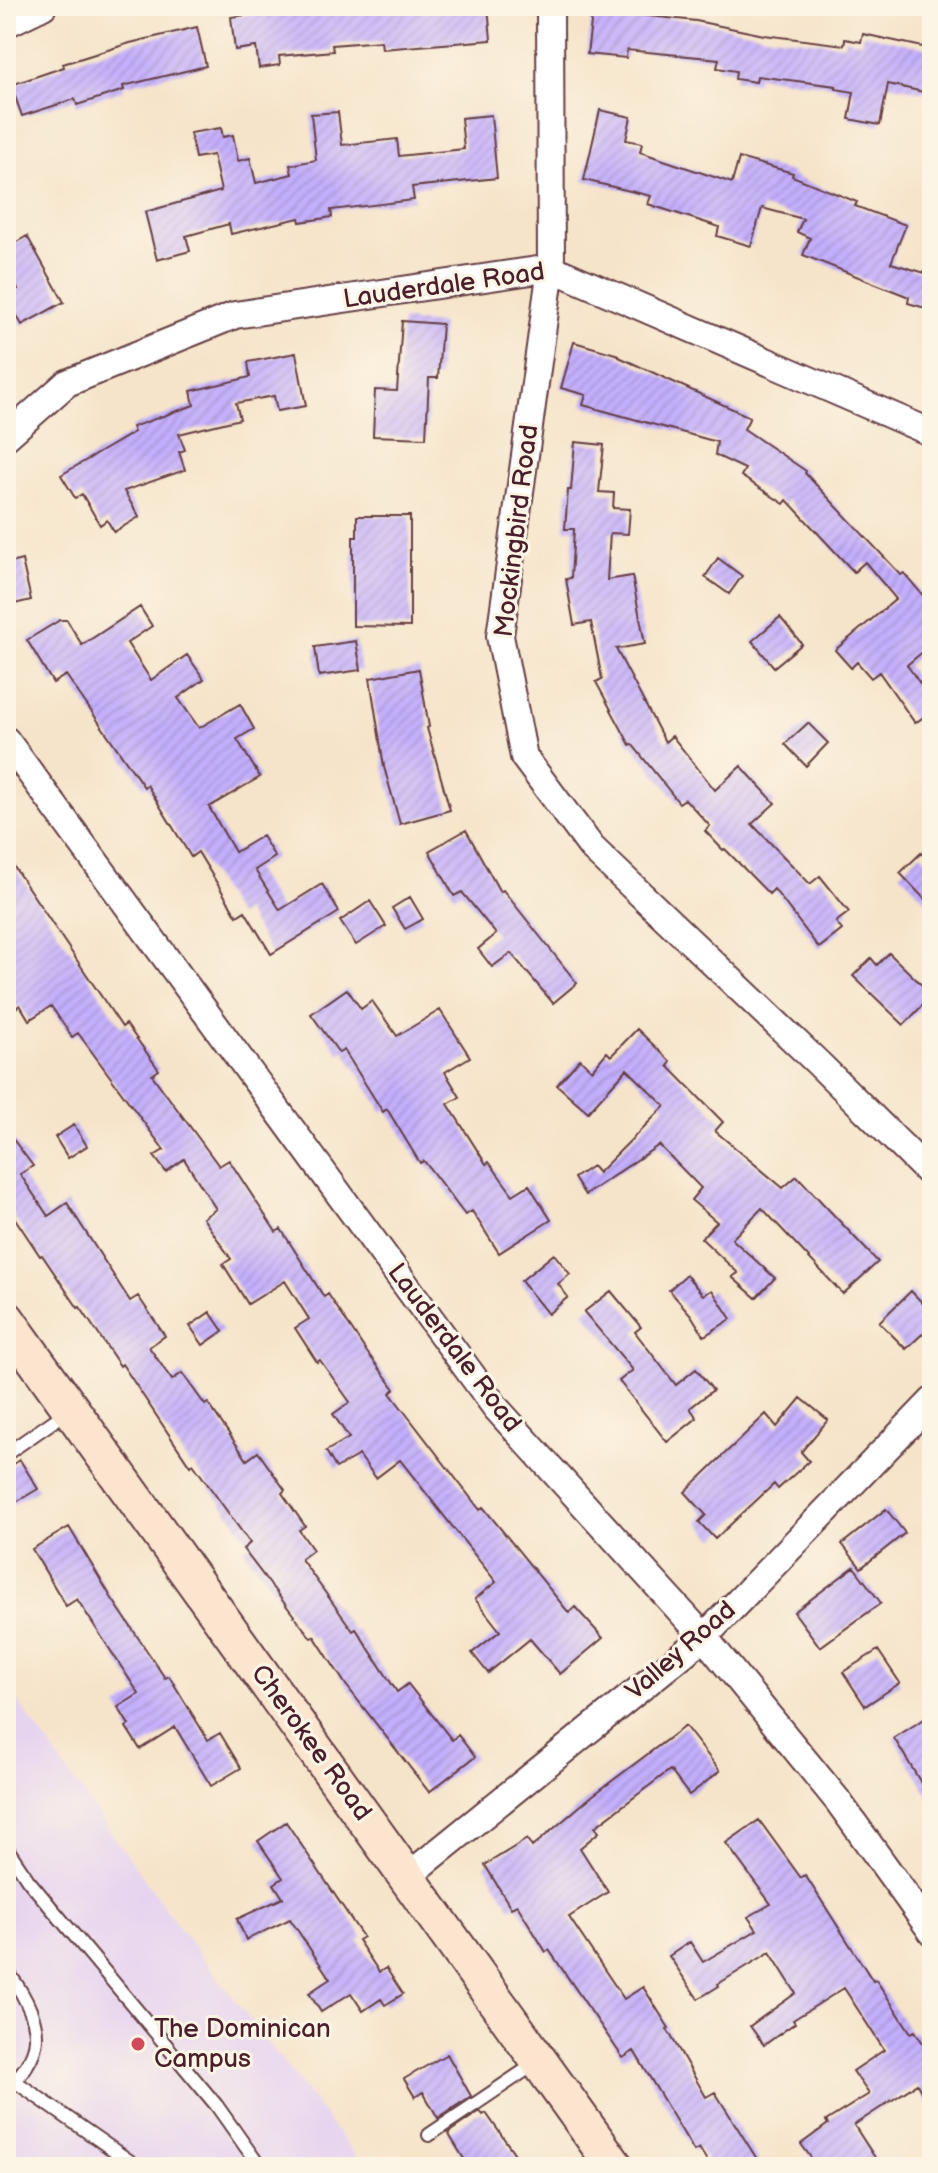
<svg xmlns="http://www.w3.org/2000/svg" width="938" height="2173" viewBox="0 0 938 2173" font-family="'Balsamiq Sans',sans-serif">
<style>
.built{fill:#e6d3f0}
.building{fill:url(#building-hatch)}
.lines{fill:none;stroke-linecap:round;stroke-linejoin:round}
.lane-casing{stroke:#643d43;stroke-width:16}
.street-casing{stroke:#643d43;stroke-width:30}
.secondary-casing{stroke:#643d43;stroke-width:40}
.lane{stroke:#fff;stroke-width:12}
.street{stroke:#fff;stroke-width:26}
.secondary{stroke:#fbe5cf;stroke-width:36}
.poi-dot{fill:#d1495b;stroke:#fcf5e5;stroke-width:3}
.labels{text-anchor:middle;dominant-baseline:central;stroke-width:6;stroke-linejoin:round;paint-order:stroke}
.street-label{font-size:26px;fill:#4a1f2b;stroke:#fcf5e5}
.poi-label{font-size:26px;fill:#4a1f2b;stroke:#fcf5e5;text-anchor:start}
</style>
<defs>
<pattern id="building-hatch" width="6" height="6" patternUnits="userSpaceOnUse" patternTransform="scale(2)"><rect width="6" height="6" fill="#c3affb"/><path d="M-1 1l2-2M0 6l6-6M5 7l2-2" fill="none" stroke="#a996d7"/></pattern>
</defs>
<rect width="100%" height="100%" fill="#fcf5e5"/>
<filter id="ink" filterUnits="userSpaceOnUse"><feTurbulence type="fractalNoise" baseFrequency=".0125" numOctaves="2"/><feDisplacementMap in="SourceGraphic" scale="16" xChannelSelector="R" yChannelSelector="G"/><feConvolveMatrix kernelMatrix="1 2 1 2 8 2 1 2 1" color-interpolation-filters="sRGB"/></filter>
<filter id="wash" filterUnits="userSpaceOnUse"><feTurbulence type="fractalNoise" baseFrequency=".006" numOctaves="4" result="noise"/><feDisplacementMap in="SourceGraphic" scale="32" xChannelSelector="R" yChannelSelector="G"/><feGaussianBlur stdDeviation="1.8" result="paint"/><feColorMatrix in="noise" values="0 0 0 0 0 0 0 0 0 0 0 0 0 0 0 0 0 1.4 0 .05"/><feComposite in="paint" operator="in"/></filter>
<g filter="url(#wash)">
<rect width="100%" height="100%" fill="#f6e4ca"/>
<!-- built -->
<path class="built" d="M6 1685 175 1922 364 2167H6Z"/>
<g id="blocks">
<!-- building -->
<path class="building" d="M313 6H488L491 40 382 49 381 41 332 45 333 51 279 56 280 65 259 68 256 47 235 50 231 17 274 11V14L313 9Z
M593 7 631 11V14L696 21 764 35 844 45 845 39 861 42 863 34 932 49V94L888 84 880 125 849 119 854 92 836 89V86L757 76 756 82 735 79 736 71 717 68 719 59 627 50 626 58 587 54Z
M197 27 206 66 123 86 124 90 77 105 75 99 22 116 11 85 64 67 63 64 130 43Z
M600 110 631 117 626 140 642 143 640 152 732 183 739 158 793 173 792 176 857 202 855 206 906 225 891 263 932 275V310L908 303 909 297 803 255 810 238 797 232 803 219 762 208 751 246 717 236 719 227 648 204 651 196 584 180Z
M338 112 342 145 397 139 399 156 464 149 461 118 491 115 497 178 412 187 414 200 331 210 332 217 300 222 299 218 231 234 229 224 186 236 190 251 157 260 145 212 221 191 213 155 195 158 190 133 221 128 223 137 233 135 238 161 250 158 256 183 292 174 290 165 316 160 311 114Z
M27 236 64 302 22 325 6 296 18 289 6 266V248Z
M402 321 442 324 438 378H429L426 438 373 436 375 390 397 391Z
M574 342 619 355V357L750 417 744 429 806 471 805 473 901 575 904 573 932 606V644L907 665 932 701V711L915 723 879 672 871 678 857 662 851 668 835 650 896 599 865 562 854 572 787 500 784 504 741 476 745 469 715 455 717 442 583 405 586 395 561 388Z
M296 353 306 406 277 411 274 396 236 403 240 419 179 434 185 450 179 452 185 470 124 491 139 517 114 532 107 520 100 525 82 494 75 498 61 475 134 432 132 427 194 405 191 391 250 377 248 362Z
M575 442 604 445 599 492 614 493 613 508 630 509 628 534 610 533 607 580 632 576 645 644 616 649 665 742 672 736 715 790 741 766 775 803 752 824 810 884 820 876 849 912 836 922 842 930 819 948 774 889 769 894 725 849 723 850 705 831 710 826 685 799 679 803 632 744 630 745 596 682 602 679 591 622 574 625 566 579 571 578 574 529H565L568 490H571Z
M357 516H410V627L353 626V537H357Z
M718 558 742 576 729 594 705 577Z
M22 560 31 600 6 606V564Z
M140 607 152 626 127 643 151 680 187 655 204 679 178 698 199 728 240 704 254 729 237 739 260 777 209 807 235 852 262 836 275 857 255 870 280 910 322 884 339 912 271 954 245 911 237 916 198 852 191 857 147 785 144 787 66 675 53 683 27 640 60 620H67L82 645Z
M780 617 802 644 774 667 752 641Z
M356 641 361 670 319 676 315 647Z
M419 669 429 727 427 728 450 810 400 824 384 767 370 678Z
M808 723 828 743 806 766 785 744Z
M466 830 500 892 503 890 577 983 553 1003 511 953 492 967 478 949 496 934 462 892 454 896 429 851Z
M921 853 932 865V907L900 873Z
M6 855 122 1027 126 1024 159 1070 152 1075 219 1166 229 1160 276 1232 281 1229 324 1297 328 1294 366 1351 395 1389 390 1393 480 1510 483 1507 569 1613 575 1607 603 1638 560 1674 530 1639 488 1673 472 1653 500 1631 475 1599 496 1582 400 1460 376 1478 359 1455 336 1468 326 1451 349 1438 333 1414 350 1402 320 1360 317 1362 295 1328 309 1319 285 1281 248 1304 223 1264 231 1259 203 1218 216 1209 184 1159 166 1172 154 1156 164 1150 78 1033 72 1037 51 1006 29 1020 20 1005 6 1015Z
M410 897 423 919 405 929 392 908Z
M370 901 386 926 356 945 340 921Z
M889 953 932 995 904 1025 853 976 871 958 877 965Z
M347 989 361 1009 372 1001 397 1036 440 1010 470 1057 445 1072 460 1097 448 1104 486 1164 489 1162 513 1195 529 1185 551 1220 499 1253 472 1211 465 1215 424 1161 420 1163 387 1109 383 1112 344 1050 339 1053 311 1014Z
M637 1029 671 1062 668 1066 723 1122 715 1131 783 1188 797 1176 878 1262 843 1294 762 1208 732 1239 775 1278 756 1298 732 1277 738 1273 701 1238 717 1222 691 1200 701 1188 659 1145 585 1195 574 1178 592 1166 598 1173 665 1106 627 1069 588 1112 557 1085 580 1059 592 1070 607 1052 611 1056Z
M74 1125 87 1146 68 1158 55 1137Z
M6 1130 33 1166 20 1174 48 1216 67 1203 130 1301 138 1296 165 1336 149 1347 172 1380 182 1373 205 1405 208 1403 247 1460 258 1452 285 1490 282 1493 305 1526 299 1530 313 1550 301 1559 353 1631 356 1629 397 1692 408 1684 452 1740 458 1735 475 1757 429 1792 346 1685 314 1636 311 1638 243 1549 250 1543 193 1464 190 1466 122 1364 120 1366 80 1307 78 1308 42 1255 40 1256 6 1205Z
M554 1254 570 1274 558 1284 568 1297 548 1314 521 1281Z
M686 1275 703 1295 712 1290 731 1319 704 1336 691 1315 669 1290Z
M611 1291 641 1327 635 1332 676 1385 696 1369 713 1390 690 1408 697 1418 667 1442 619 1381 633 1370 584 1312Z
M911 1291 932 1313V1325L906 1349 879 1322Z
M210 1312 223 1331 203 1345 190 1326Z
M801 1398 828 1420 801 1452 809 1461 778 1489 774 1484 715 1539 699 1522 706 1515 685 1492 766 1414 777 1427Z
M20 1460 38 1489 6 1508V1469Z
M886 1509 905 1533 861 1568 842 1544Z
M69 1527 111 1597 165 1678 169 1676 208 1740 220 1733 241 1768 211 1786 175 1727 140 1749 126 1727 129 1725 118 1707 139 1694 77 1599 66 1606 32 1549Z
M854 1567 881 1603 820 1647 794 1612Z
M878 1650 900 1683 865 1706 843 1672Z
M932 1714V1801L894 1738Z
M685 1726 720 1771 689 1795 670 1770 595 1827 599 1832 580 1848 608 1892 569 1917 624 1999 643 1987 669 2028 667 2029 706 2097 715 2092 762 2167H711L699 2148 694 2151 634 2051 623 2058 549 1950 546 1952 517 1905 511 1908 485 1865 527 1839 532 1847 592 1796Z
M759 1820 801 1878 805 1875 873 1981 876 1980 911 2033 915 2031 932 2057V2113L917 2084 854 2125 881 2167H818L801 2144 828 2124 826 2121 869 2094 853 2071 884 2050 844 1988 793 2020 795 2023 764 2045 750 2026 796 1993 770 1952 718 1984 719 1986 698 1999 669 1956 690 1942 703 1962 757 1930 748 1917 771 1904 726 1843Z
M286 1822 363 1937 358 1940 379 1972 386 1968 403 1994 385 2005 381 1999 363 2011 351 1993 321 2012 309 1993 330 1979 290 1919 246 1940 237 1919 283 1898 274 1884 283 1878 258 1841Z
M447 2054 471 2096 438 2118 423 2092 415 2097 404 2079Z
M480 2111 483 2115 486 2113 524 2167H469L448 2133Z"/>
</g>
</g>
<g filter="url(#ink)">
<use href="#blocks" fill-opacity="0" stroke="#643d43" stroke-width="2"/>
<g class="lines">
<!-- lane casing -->
<g class="lane-casing">
<path id="lane" d="M6 1454 68 1411
M6 1847 28 1880 217 2106 260 2167
M6 1970C19 1986 37 2016 36 2038 36 2058 18 2078 6 2092
M6 2075 138 2167
M429 2135 536 2063"/>
</g>
<!-- street casing -->
<g class="street-casing">
<path id="street" d="M550 6 551 268 500 636 524 757 592 848 819 1064 932 1176
M6 24 43 6
M6 437 67 383 235 315 551 268 932 433
M6 740 496 1408 704 1637 838 1801 932 1932
M407 1877 704 1637 932 1401"/>
</g>
<!-- secondary casing -->
<g class="secondary-casing">
<path id="secondary" d="M6 1319 615 2167"/>
</g>
<!-- lane -->
<use href="#lane" class="lane"/>
<!-- street -->
<use href="#street" class="street"/>
<!-- secondary -->
<use href="#secondary" class="secondary"/>
</g>
</g>
<!-- markers -->
<circle class="poi-dot" cx="138" cy="2044" r="8"/>
<g class="labels">
<!-- street labels -->
<g class="street-label">
<text transform="translate(444 286) rotate(-8)">Lauderdale Road</text>
<text transform="translate(517 531) rotate(-83)">Mockingbird Road</text>
<text transform="translate(454 1348) rotate(53)">Lauderdale Road</text>
<text transform="translate(681 1651) rotate(-41)">Valley Road</text>
<text transform="translate(311 1743) rotate(54)">Cherokee Road</text>
</g>
<!-- poi labels -->
<g class="poi-label">
<text x="154" y="2029">The Dominican<tspan x="154" dy="30">Campus</tspan></text>
</g>
</g>
<!-- margin -->
<rect width="938" height="2173" fill="none" stroke="#fcf5e5" stroke-width="32"/>
</svg>
